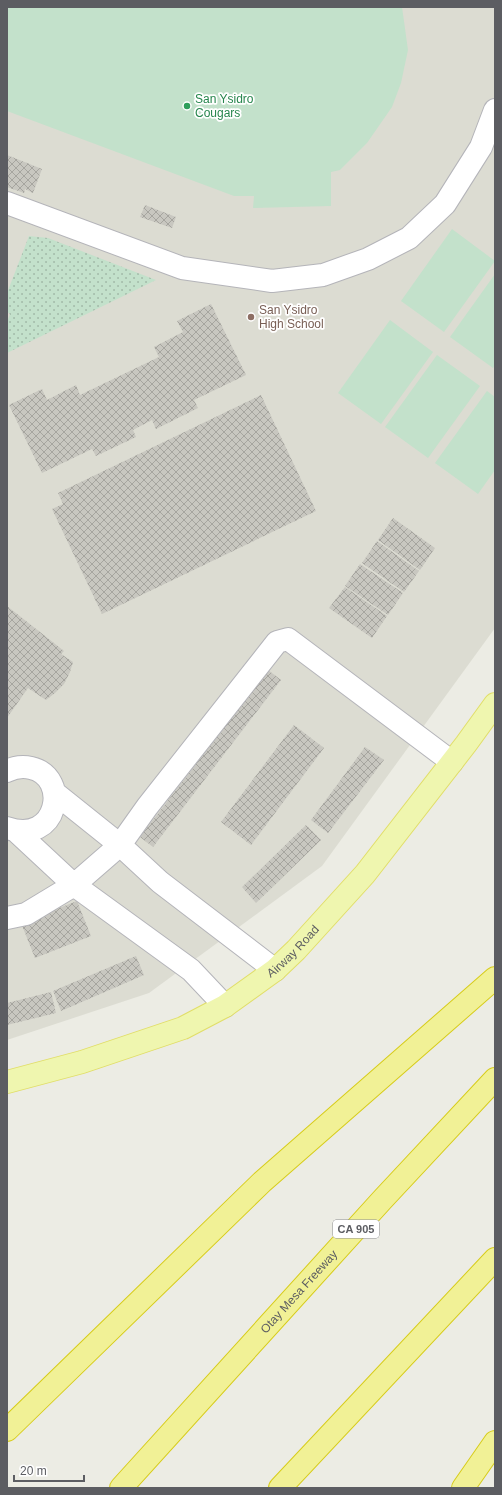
<svg xmlns="http://www.w3.org/2000/svg" width="502" height="1495" viewBox="0 0 502 1495" font-family="Helvetica,sans-serif">
<style>
.education{fill:#dcdcd2}
.grass{fill:url(#grass-dots)}
.garden{fill:#c3e1cb}
.building{fill:url(#building-cross-hatch)}
.lines{fill:none;stroke-linecap:round;stroke-linejoin:round}
.minor-casing{stroke:#b4b4b9;stroke-width:24}
.major-casing{stroke:#e1de68;stroke-width:24}
.highway-casing{stroke:#d7cc19;stroke-width:24}
.minor{stroke:#fff;stroke-width:22}
.major{stroke:#eff6af;stroke-width:22}
.highway{stroke:#f1f196;stroke-width:22}
.leisure-dot{fill:#2e9e5b;stroke:#fff;stroke-width:1.5}
.education-dot{fill:#8d6e63;stroke:#fff;stroke-width:1.5}
.labels{text-anchor:middle;dominant-baseline:central;stroke-width:3.5;stroke-linejoin:round;paint-order:stroke}
.shield{fill:#fff;stroke:#8d8e91;stroke-width:1}
.shield-label{font-size:11px;font-weight:bold;fill:#5c5d62}
.leisure-label{font-size:12px;fill:#27864d;stroke:#fff;text-anchor:start}
.education-label{font-size:12px;fill:#785e54;stroke:#fff;text-anchor:start}
.street-label{font-size:12px;fill:#5c5d62;stroke:#fff}
</style>
<defs>
<pattern id="grass-dots" width="8" height="8" patternUnits="userSpaceOnUse"><rect width="8" height="8" fill="#c3e1cb"/><path d="M2 2h.1M6 6h.1" fill="none" stroke="#a2baa8" stroke-width="1.8" stroke-linecap="round"/></pattern>
<pattern id="building-cross-hatch" width="8" height="8" patternUnits="userSpaceOnUse"><rect width="8" height="8" fill="#c8c7c0"/><path d="M0 0l8 8M0 8l8-8" fill="none" stroke="#a6a59f"/></pattern>
</defs>
<rect width="100%" height="100%" fill="#ecece4"/>
<!-- education -->
<path class="education" d="M7 7H495V628L322 866 149 993 7 1040Z"/>
<!-- grass -->
<path class="grass" d="M29 236 48 238 156 280 7 353V322L10 314 7 312V293Z"/>
<!-- garden -->
<path class="garden" d="M7 7H402L408 50 401 83 392 107 367 143 340 170 331 172V206L253 208 254 196H234L7 111Z
M452 229 495 261 444 332 401 301Z
M495 274V365L493 368 450 337Z
M390 320 433 352 381 424 338 393Z
M437 355 480 386 428 458 385 427Z
M487 391 495 397V470L478 494 435 463Z"/>
<!-- building -->
<path class="building" d="M7 155 42 169 33 193 25 189 24 193 7 187Z
M145 205 176 217 172 228 140 217Z
M211 304 246 375 194 400 198 408 156 429 152 420 133 430 136 437 96 456 92 449 42 473 9 405 42 389 47 400 76 385 80 395 159 357 154 347 183 332 177 321Z
M261 395 316 511 102 614 52 509 63 504 58 493Z
M393 518 435 548 420 570 378 540Z
M377 541 419 571 404 592 362 563Z
M360 564 403 593 388 615 345 586Z
M345 587 387 616 372 638 329 608Z
M7 606 64 651 61 654 73 662 70 672 64 684 55 693 46 700 28 688 7 718Z
M268 670 281 680 153 847 140 837Z
M294 725 324 748 251 845 221 822Z
M365 747 384 760 328 833 311 820Z
M306 825 321 840 256 903 242 887Z
M77 901 91 936 35 958 21 923Z
M136 956 144 975 61 1011 53 991Z
M51 992 56 1013 7 1025V1003Z"/>
<g class="lines">
<!-- minor casing -->
<g class="minor-casing">
<path id="minor" d="M7 203 182 268 272 281 323 275 368 259 409 238 445 204 481 147 495 110
M7 771C15 767 22 766 31 768 71 777 58 846 7 828
M55 793 120 845 160 882 275 970
M17 832 74 885 191 970 225 1006
M7 918 26 914 74 885 120 845 147 807 277 642 288 639 452 762"/>
</g>
<!-- major casing -->
<g class="major-casing">
<g id="major">
<path id="s1" d="M7 1082 82 1062 183 1028 225 1006 275 970 296 950 365 874 466 744 495 704"/>
</g>
</g>
<!-- highway casing -->
<g class="highway-casing">
<g id="highway">
<path d="M7 1430 262 1182 495 978"/>
<path id="s2" d="M121 1488 382 1200 495 1079"/>
<path d="M280 1488 495 1259"/>
<path d="M463 1488 495 1442"/>
</g>
</g>
<!-- minor -->
<use href="#minor" class="minor"/>
<!-- major -->
<use href="#major" class="major"/>
<!-- highway -->
<use href="#highway" class="highway"/>
</g>
<!-- markers -->
<circle class="leisure-dot" cx="187" cy="106" r="4"/>
<circle class="education-dot" cx="251" cy="317" r="4"/>
<g class="labels">
<!-- shield labels -->
<rect class="shield" x="333" y="1220" width="46" height="18" rx="3"/>
<g class="shield-label">
<text x="356" y="1229">CA 905</text>
</g>
<!-- leisure labels -->
<g class="leisure-label">
<text x="195" y="99">San Ysidro<tspan x="195" dy="14">Cougars</tspan></text>
</g>
<!-- education labels -->
<g class="education-label">
<text x="259" y="310">San Ysidro<tspan x="259" dy="14">High School</tspan></text>
</g>
<!-- street labels -->
<g class="street-label">
<text stroke="none"><textPath href="#s1" startOffset="319">Airway Road</textPath></text>
<text stroke="none"><textPath href="#s2" startOffset="265">Otay Mesa Freeway</textPath></text>
</g>
</g>
<!-- border -->
<rect width="502" height="1495" fill="none" stroke="#5c5d62" stroke-width="16"/>
<!-- scale -->
<path d="M14 1475v6h70v-6" fill="none" stroke="#5c5d62" stroke-width="2"/>
<text x="20" y="1475" font-size="12" fill="#5c5d62" stroke="#ffffff" stroke-width="3" paint-order="stroke">20 m</text>
</svg>
